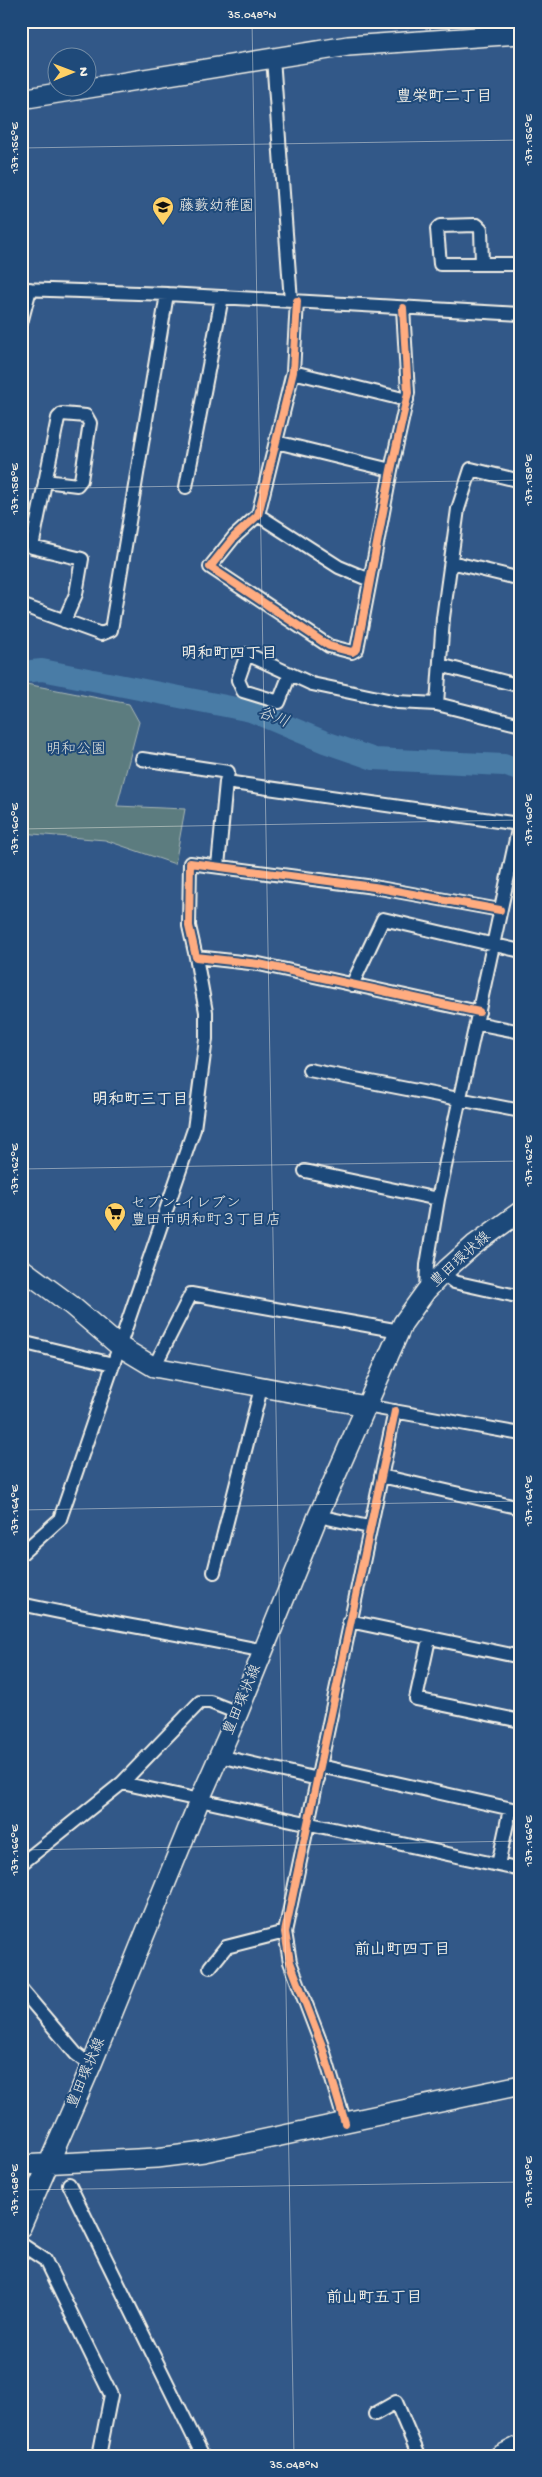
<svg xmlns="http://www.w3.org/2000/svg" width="542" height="2477" viewBox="0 0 542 2477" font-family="'Gochi Hand','Klee One',sans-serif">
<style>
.green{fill:#5b7b7f;stroke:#a8b6b4}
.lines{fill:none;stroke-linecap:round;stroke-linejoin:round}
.river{stroke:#497ca6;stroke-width:22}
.street-casing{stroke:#f4f1e8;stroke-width:16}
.secondary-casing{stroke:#f4f1e8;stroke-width:22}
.street{stroke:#1f4a7a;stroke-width:12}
.secondary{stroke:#1f4a7a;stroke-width:19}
.cycleway-casing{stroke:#1f4a7a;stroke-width:11}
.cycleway{stroke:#ffac80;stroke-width:8}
.ticks{fill:none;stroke:#f4f1e8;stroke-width:1;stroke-opacity:0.45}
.labels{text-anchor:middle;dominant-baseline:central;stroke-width:4;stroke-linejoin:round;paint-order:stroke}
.poi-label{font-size:15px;fill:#f4f1e8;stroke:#1f4a7a;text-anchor:start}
.park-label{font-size:15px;fill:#dddfd8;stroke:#1f4a7a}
.street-label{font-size:15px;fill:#f4f1e8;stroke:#1f4a7a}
.neighbourhood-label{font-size:16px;font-weight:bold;fill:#f4f1e8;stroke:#1f4a7a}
.water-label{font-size:16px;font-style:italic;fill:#dadfde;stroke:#1f4a7a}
.neatline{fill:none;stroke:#f4f1e8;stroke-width:2}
.ticks-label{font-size:12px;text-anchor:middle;fill:#f4f1e8}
</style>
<rect width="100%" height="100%" fill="#325888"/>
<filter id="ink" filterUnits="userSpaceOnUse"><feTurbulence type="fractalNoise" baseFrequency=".02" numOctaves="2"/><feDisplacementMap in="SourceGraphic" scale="10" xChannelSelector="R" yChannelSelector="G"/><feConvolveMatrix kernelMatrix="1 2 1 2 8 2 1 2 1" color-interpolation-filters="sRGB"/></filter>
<g filter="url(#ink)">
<!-- green -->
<path class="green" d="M21 683 129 704 139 722 117 806 185 809 175 864 105 840 21 833Z"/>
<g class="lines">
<!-- river -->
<path class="river" d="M21 672 42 670 251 711 325 742 374 759 504 765 521 771"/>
<!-- street casing -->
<g class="street-casing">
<path id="street" d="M273 58 291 301
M482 264 481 229 477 225 440 226 437 229 440 264H521
M21 289 167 294 521 314
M297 301 293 372 258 515 234 537 210 567 329 646 352 652 357 649 391 470 408 393 403 308
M21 323 30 289
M293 372 407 400
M276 442 391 470
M45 481 77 485 81 480 90 423 86 416 62 414 58 418 32 547 82 559 76 594 64 621
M186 487 222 297
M258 515 339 567 370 580
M451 562 521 579
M21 605 101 634 111 630 167 294
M440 665 521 686
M290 674 279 702 243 691 238 680 247 654 312 684 397 702 437 704 521 725
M437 704 443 618 458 509 471 469 521 481
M142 759 228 772 226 782 519 824
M218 866 226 782
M352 985 383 919 521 951
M479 1012 259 964 196 957 189 926 190 863 374 887 500 910
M476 1023 521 1032
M309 1070 521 1111
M305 1171 438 1199
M443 1274 454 1282 521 1297
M426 1291 427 1265 438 1199 521 816
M21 1342 113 1364
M154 1367 191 1294 400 1331
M366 1406 521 1434
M381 1476 521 1508
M318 1516 369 1527
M21 1554 60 1519 194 1129 206 1039V1012L196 957
M214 1572 261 1388
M21 1604C102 1622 183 1634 264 1651
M349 1621 521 1657
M429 1639 416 1699 521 1721
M219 1756 318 1779
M320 1766 521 1811
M122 1783 521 1870
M21 1864 122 1783 200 1702H210L238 1713
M498 1865 510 1809
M210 1967 226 1947 285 1932
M21 1989 76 2054 91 2066
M345 2123 322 2046 290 1962 285 1932 395 1411
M69 2184 203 2456
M21 2244 45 2260 111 2395 99 2456
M375 2414 396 2402 419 2456"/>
</g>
<!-- secondary casing -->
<g class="secondary-casing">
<path id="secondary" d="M21 99 348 46 521 34
M21 1268 71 1305 119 1346 154 1367 366 1406
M21 2165 156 2158 204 2152 521 2085
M21 2227 91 2066 200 1799 238 1713 318 1516 403 1323 426 1291 447 1269 474 1245 521 1211
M499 2456 521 2445"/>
</g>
<!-- street -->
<use href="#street" class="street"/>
<!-- secondary -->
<use href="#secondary" class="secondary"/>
<!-- cycleway casing -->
<g class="cycleway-casing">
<path id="cycleway" d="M297 301 293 372 258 515 234 537 210 567 329 646 352 652 357 649 391 470 408 393 403 308
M479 1012 259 964 196 957 189 926 190 863 374 887 500 910
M345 2123 322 2046 290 1962 285 1932 395 1411"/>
</g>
<!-- cycleway -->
<use href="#cycleway" class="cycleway"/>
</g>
</g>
<!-- ticks -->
<path class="ticks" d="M252 21 294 2456M21 148 521 140M21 489 521 480M21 829 521 820M21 1169 521 1161M21 1510 521 1501M21 1850 521 1841M21 2190 521 2182"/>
<!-- icons -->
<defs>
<g id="school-pin" transform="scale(1.125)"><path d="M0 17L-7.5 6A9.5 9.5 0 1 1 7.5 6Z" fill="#ffd166" stroke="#1f4a7a"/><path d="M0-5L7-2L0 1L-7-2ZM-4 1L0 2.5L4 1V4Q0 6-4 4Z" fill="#111"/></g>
<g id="supermarket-pin" transform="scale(1.125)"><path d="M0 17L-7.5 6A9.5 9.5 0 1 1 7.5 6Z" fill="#ffd166" stroke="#1f4a7a"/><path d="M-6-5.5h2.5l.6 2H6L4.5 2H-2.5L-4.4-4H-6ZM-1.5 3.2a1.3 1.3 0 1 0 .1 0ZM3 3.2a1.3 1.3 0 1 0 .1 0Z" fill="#111"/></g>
</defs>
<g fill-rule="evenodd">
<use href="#school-pin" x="163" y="207"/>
<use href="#supermarket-pin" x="115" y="1213"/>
</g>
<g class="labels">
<!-- poi labels -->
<g class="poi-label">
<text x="179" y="207">藤藪幼稚園</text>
<text x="131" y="1204">セブン-イレブン<tspan x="131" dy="17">豊田市明和町３丁目店</tspan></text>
</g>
<!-- park labels -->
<g class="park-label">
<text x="76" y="750">明和公園</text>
</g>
<!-- street labels -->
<g class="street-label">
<text transform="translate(461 1260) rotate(-42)">豊田環状線</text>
<text transform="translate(243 1700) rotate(-67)">豊田環状線</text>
<text transform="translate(87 2073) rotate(-67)">豊田環状線</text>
</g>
<!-- neighbourhood labels -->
<g class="neighbourhood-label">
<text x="444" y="98">豊栄町二丁目</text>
<text x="229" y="655">明和町四丁目</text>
<text x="140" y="1101">明和町三丁目</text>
<text x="402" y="1951">前山町四丁目</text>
<text x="374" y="2299">前山町五丁目</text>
</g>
<!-- water labels -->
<g class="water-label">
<text transform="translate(273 719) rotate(21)">谷川</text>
</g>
</g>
<!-- margin -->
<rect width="542" height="2477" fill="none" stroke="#1f4a7a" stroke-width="55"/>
<!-- north arrow -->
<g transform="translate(72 72) rotate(89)"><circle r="24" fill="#1f4a7a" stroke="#748da6"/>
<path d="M0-4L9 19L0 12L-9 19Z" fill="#ffd166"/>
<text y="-8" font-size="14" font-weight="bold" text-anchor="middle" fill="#f4f1e8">N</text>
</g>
<rect x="28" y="28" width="486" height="2422" class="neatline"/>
<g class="ticks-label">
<text x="252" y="18">35.048°N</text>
<text transform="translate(528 140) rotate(-90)" y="4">137.156°E</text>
<text transform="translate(14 148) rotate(-90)" y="4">137.156°E</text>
<text transform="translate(528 480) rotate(-90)" y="4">137.158°E</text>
<text transform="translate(14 489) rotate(-90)" y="4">137.158°E</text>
<text transform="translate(528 820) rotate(-90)" y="4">137.160°E</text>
<text transform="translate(14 829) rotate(-90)" y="4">137.160°E</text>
<text transform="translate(528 1161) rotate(-90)" y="4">137.162°E</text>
<text transform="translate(14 1169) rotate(-90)" y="4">137.162°E</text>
<text transform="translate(528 1501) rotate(-90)" y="4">137.164°E</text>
<text transform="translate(14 1510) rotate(-90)" y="4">137.164°E</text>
<text transform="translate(528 1841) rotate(-90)" y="4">137.166°E</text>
<text transform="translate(14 1850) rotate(-90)" y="4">137.166°E</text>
<text transform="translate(528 2182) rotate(-90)" y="4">137.168°E</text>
<text transform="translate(14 2190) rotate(-90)" y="4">137.168°E</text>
<text x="294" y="2468">35.048°N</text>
</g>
</svg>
